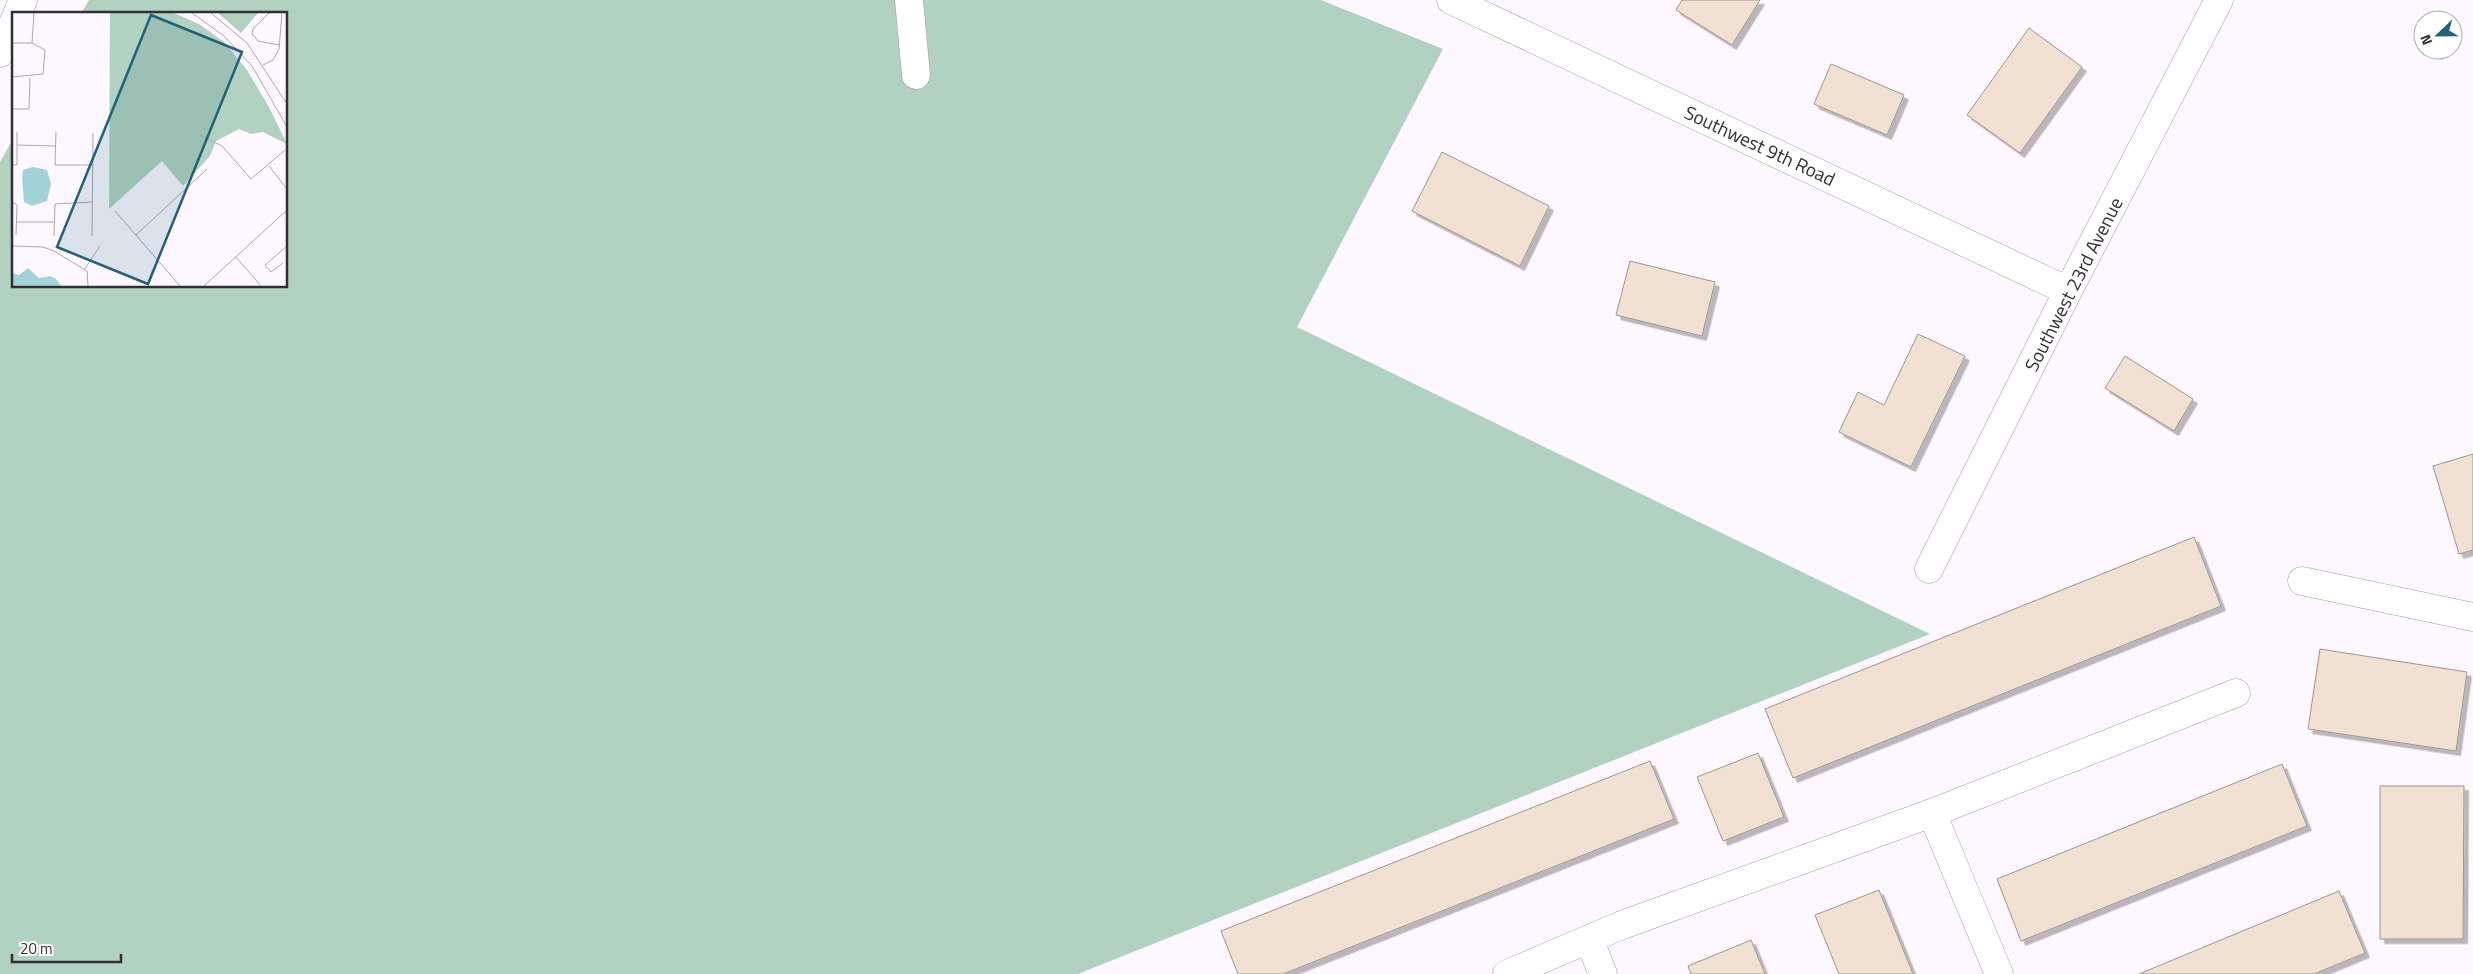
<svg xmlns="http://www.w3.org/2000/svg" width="2473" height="974" viewBox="0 0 2473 974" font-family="'Titillium Web',sans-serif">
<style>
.green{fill:#b1d2c0}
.building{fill:#f0e1d3;stroke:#a29487;filter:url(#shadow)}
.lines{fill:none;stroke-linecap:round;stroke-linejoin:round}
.minor-casing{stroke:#a499a8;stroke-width:29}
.major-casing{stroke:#a499a8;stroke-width:29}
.minor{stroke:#fff;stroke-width:28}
.major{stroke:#fff;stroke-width:28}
.labels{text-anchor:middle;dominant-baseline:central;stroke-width:4.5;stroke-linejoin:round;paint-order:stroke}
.street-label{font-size:19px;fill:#322e34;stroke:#fff}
.inset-road{fill:none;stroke:#aca7ae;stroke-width:1}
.view{fill:#216276;fill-opacity:0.15;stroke:#216276;stroke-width:2.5}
.inset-edge{fill:none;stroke:#322e34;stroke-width:2.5}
</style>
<defs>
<filter id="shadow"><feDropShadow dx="4.5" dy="4.5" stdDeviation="0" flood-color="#0004"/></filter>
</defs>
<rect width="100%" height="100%" fill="#fdf8ff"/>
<!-- green -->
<path class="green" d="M89 0H1321L1443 49 1297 327 1930 634 1078 974H0V162L14 137V286H286V14H81Z"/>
<!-- building -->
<path class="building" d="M1682 0H1760L1732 45 1676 10Z
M2029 28 2082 67 2020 153 1967 115Z
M1831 64 1904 95 1887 135 1814 104Z
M1442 152 1549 206 1520 266 1412 211Z
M1630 261 1715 282 1702 336 1616 315Z
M1918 334 1965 356 1911 467 1839 432 1858 392 1884 405Z
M2125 356 2193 399 2174 431 2105 388Z
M2473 454V550L2459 554 2433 466Z
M2194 537 2221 606 1793 778 1765 709Z
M2320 649 2467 672 2456 751 2308 729Z
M1758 753 1784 817 1723 841 1697 777Z
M1650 761 1674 819 1283 974H1238L1221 931Z
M2282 764 2307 826 2021 941 1997 879Z
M2380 786H2464L2463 939H2380Z
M1879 890 1913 974H1839L1815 915Z
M2339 891 2365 953 2314 974H2139Z
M1751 940 1765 974H1691L1688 966Z"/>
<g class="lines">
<!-- minor casing -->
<g class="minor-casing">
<path id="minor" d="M909 0 916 75
M1451 0 2068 291
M1929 569 2068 291 2219 0
M2302 581 2473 617
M1932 813 1999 974
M1589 939 1603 974
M1507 974 1622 925 1932 813 2236 693"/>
</g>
<!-- major casing -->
<g class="major-casing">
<path id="major" d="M17 14 23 0
M0 53 14 21"/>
</g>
<!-- minor -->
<use href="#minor" class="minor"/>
<!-- major -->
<use href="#major" class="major"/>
</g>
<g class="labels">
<!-- street labels -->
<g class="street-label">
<text transform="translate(1760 145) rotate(25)">Southwest 9th Road</text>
<text transform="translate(2073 284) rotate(-63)">Southwest 23rd Avenue</text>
</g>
</g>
<!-- overview -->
<g transform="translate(12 12)">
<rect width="275" height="275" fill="#fdf8ff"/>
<path d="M98 1H162L187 12 212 30 235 58 257 95 275 132 251 120 239 122 227 117 204 129 198 144 171 174 150 149 97 197ZM206 1H246L229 21Z" fill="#b1d2c0"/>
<path d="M21 155 35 158 39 172 35 189 20 194 12 190 10 166 11 158ZM16 256 27 266 38 264 44 267 49 274H0V261L7 263Z" fill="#a2d3d9"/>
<path class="inset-road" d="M180 1 212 24 240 54 275 115M199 1 235 31 275 92M257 1 241 17 240 22 246 29 268 33M0 31H20L22 1M251 53 261 48 267 37 270 1M0 65 31 62 33 38 20 31M0 97H17L18 66M44 120 43 153H82M188 123 210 134 239 167 273 138M5 133 43 134M0 153H5V120M257 154 275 177M0 190 5 193 4 223M103 199 168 274M4 210H42M124 223 195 157M42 224 43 192 80 190M80 224 81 121M0 234 31 235 42 239 75 259 76 274M224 245 249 274M271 251 259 260 253 253 275 234M72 258 88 234M192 274 275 198"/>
<path class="view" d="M139 3 230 40 136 272 45 235Z"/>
<rect width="275" height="275" class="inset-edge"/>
</g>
<!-- north arrow -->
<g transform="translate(2438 35) rotate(248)"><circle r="24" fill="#ffffff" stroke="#adabae"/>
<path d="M0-4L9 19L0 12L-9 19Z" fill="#216276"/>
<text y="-8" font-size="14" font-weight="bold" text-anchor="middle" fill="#322e34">N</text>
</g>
<!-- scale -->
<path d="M12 954v8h109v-8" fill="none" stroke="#322e34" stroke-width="2.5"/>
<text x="20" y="954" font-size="15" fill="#322e34" stroke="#ffffff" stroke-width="4" paint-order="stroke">20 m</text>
</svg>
